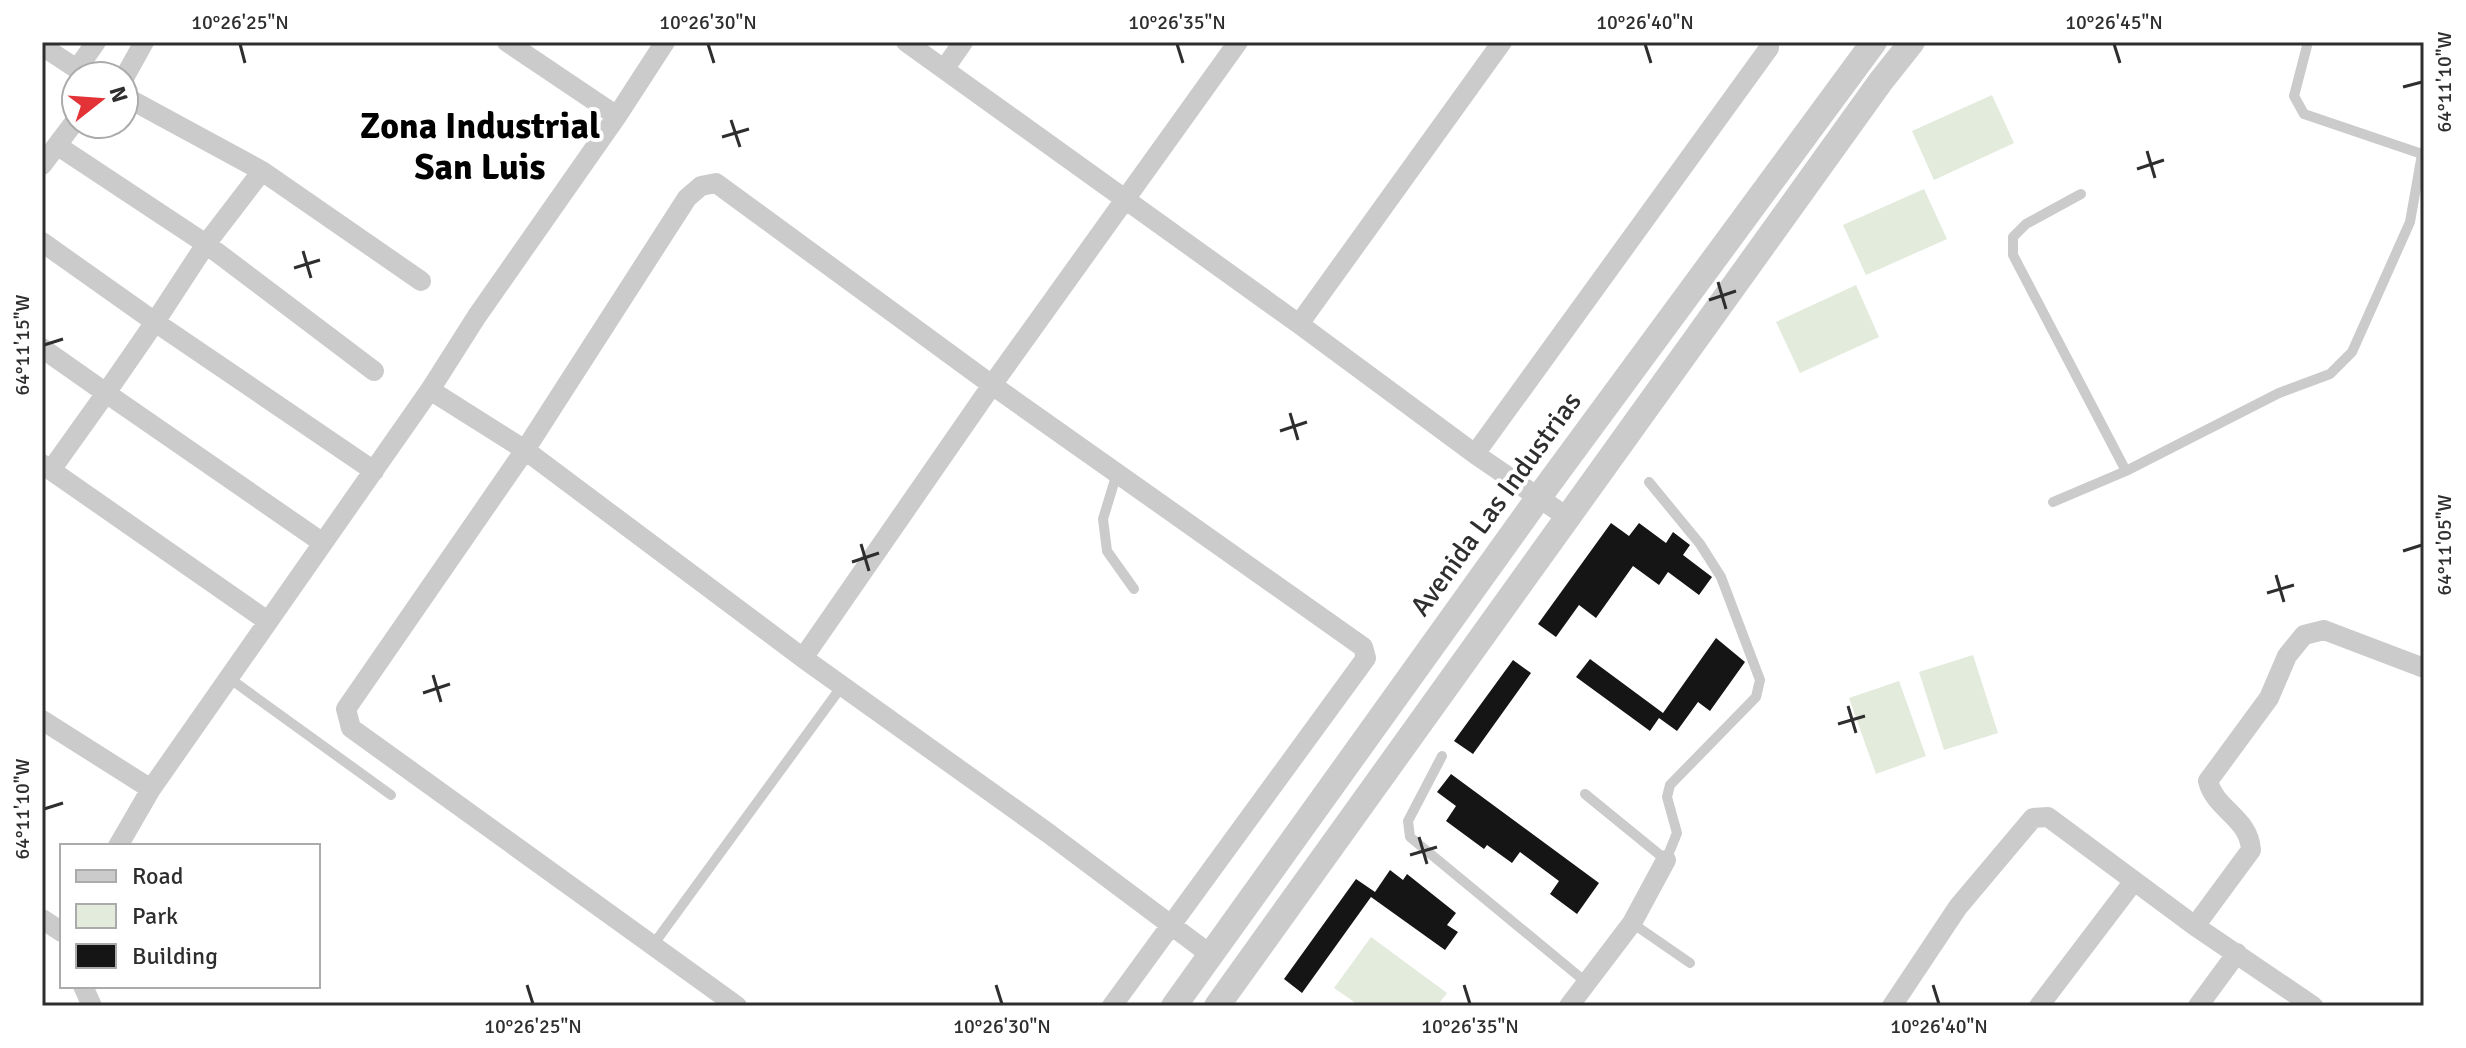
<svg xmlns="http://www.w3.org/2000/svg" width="2466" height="1048" viewBox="0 0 2466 1048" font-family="Signika,sans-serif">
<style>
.green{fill:#e3ebdc}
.building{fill:#151515}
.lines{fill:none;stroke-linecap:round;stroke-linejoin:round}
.service{stroke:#cbcbcb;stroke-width:10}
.minor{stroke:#cbcbcb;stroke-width:20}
.tertiary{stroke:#cbcbcb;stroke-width:26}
.ticks{fill:none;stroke:#2e2e2e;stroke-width:3}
.labels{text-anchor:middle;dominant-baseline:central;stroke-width:8;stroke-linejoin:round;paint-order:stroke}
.street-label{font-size:28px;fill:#2e2e2e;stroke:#fff}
.district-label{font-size:36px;font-weight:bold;fill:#000;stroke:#fff}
.neatline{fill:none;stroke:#2e2e2e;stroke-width:3}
.ticks-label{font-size:20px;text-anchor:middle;fill:#2e2e2e}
</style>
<rect width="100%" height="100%" fill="#fff"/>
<!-- green -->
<path class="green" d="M1992 95 2014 143 1934 180 1912 131Z
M1924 189 1947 239 1866 275 1843 225Z
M1856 285 1879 337 1800 373 1776 322Z
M1973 655 1998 733 1944 750 1919 672Z
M1899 681 1926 756 1876 774 1849 698Z
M1371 937 1447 993 1437 1006H1360L1334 988Z"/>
<!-- building -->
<path class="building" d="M1611 523 1629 536 1639 523 1666 543 1673 532 1690 545 1683 555 1712 577 1699 595 1668 572 1659 585 1633 566 1596 618 1579 605 1556 637 1538 624Z
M1716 638 1745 662 1710 711 1698 702 1677 731 1659 718 1650 731 1576 677 1590 659 1663 713Z
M1513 660 1531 673 1473 754 1454 741Z
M1451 774 1599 883 1577 914 1550 894 1559 881 1520 852 1512 863 1487 845 1484 849 1446 821 1456 806 1437 792Z
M1390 870 1403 880 1407 874 1456 913 1447 925 1458 932 1445 950 1371 897 1302 993 1284 979 1356 879 1375 892Z"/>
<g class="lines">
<!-- service -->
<path class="service" d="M2308 42 2294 96 2304 114 2422 154 2424 151
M2081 194 2026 224 2013 237V255L2126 471
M1117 473 1103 519 1107 551 1134 589
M2053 502 2126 471 2279 393 2330 374 2352 352 2410 222 2422 154
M229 678 391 795
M1442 756 1408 821 1410 837 1587 983
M1585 794 1666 860 1677 833 1667 797 1670 785 1756 697 1760 680 1721 577 1700 544 1649 482
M1632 923 1690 963
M653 945 842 686"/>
<!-- minor -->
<path class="minor" d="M507 42 617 116
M906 42 1299 324 1475 454 1567 517
M42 46 77 69
M945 68 963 42
M89 76 77 69 96 42
M124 78 144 42
M124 96 262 171 421 281
M42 165 76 120
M262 171 206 244 374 371
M42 242 155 322 206 244 58 146
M1299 324 1502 42
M42 348 106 393 51 470
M430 390 525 450 803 658 1048 833 1211 955
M1475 454 1769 48V42
M42 464 266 620
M323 543 106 393 155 322 374 471
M803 658 992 385 1238 42
M42 720 151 789
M118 846 151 789 430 390 477 316 617 116 665 42
M42 919 62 932
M2195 926 2251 850C2249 817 2215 810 2208 781L2269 698 2287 656 2304 635 2324 630 2424 668
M83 986 92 1006
M737 1006 351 728 346 709 525 450 687 198 701 186 716 183 992 385 1363 647 1366 658 1112 1006
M1569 1006 1632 923 1666 860
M1892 1006 1958 907 2033 818 2048 817 2195 926 2313 1006
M2039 1006 2134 881
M2198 1006 2237 953"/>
<!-- tertiary -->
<path class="tertiary" d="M1174 1006 1539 497 1874 42
M1217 1006 1881 81 1912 42"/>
</g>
<!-- ticks -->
<path class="ticks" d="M240 44 245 63M708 44 714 63M1177 44 1183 63M1645 44 1651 63M2114 44 2120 63M2403 87 2422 82M731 120 740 147M722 137 749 129M2147 151 2155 178M2137 169 2164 160M303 251 311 278M294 268 320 260M1718 282 1726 309M1709 300 1736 291M44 345 63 339M1290 413 1298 440M1280 431 1307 422M861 544 869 571M2403 551 2422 545M852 562 879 553M2276 575 2284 602M2267 593 2294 585M433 675 441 702M423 693 450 684M1848 706 1856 733M1838 724 1865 716M44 809 63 803M1419 837 1427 864M1410 855 1437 847M527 985 533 1004M996 985 1002 1004M1464 985 1470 1004M1933 985 1939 1004"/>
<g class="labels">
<!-- street labels -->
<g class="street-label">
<text transform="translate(1496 504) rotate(-54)">Avenida Las Industrias</text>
</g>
<!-- district labels -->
<g class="district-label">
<text x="480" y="126">Zona Industrial<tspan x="480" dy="41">San Luis</tspan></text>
</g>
</g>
<!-- border -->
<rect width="2466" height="1048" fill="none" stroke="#ffffff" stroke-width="88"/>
<!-- legend -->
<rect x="60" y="844" width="260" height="144" fill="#ffffff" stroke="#ababab" stroke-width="2"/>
<rect x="76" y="870" width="40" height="12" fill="#cbcbcb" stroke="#ababab" stroke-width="2"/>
<text x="132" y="884" font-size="24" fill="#2e2e2e">Road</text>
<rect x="76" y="904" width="40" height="24" fill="#e3ebdc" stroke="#ababab" stroke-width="2"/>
<text x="132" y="924" font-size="24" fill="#2e2e2e">Park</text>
<rect x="76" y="944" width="40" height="24" fill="#151515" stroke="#ababab" stroke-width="2"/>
<text x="132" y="964" font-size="24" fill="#2e2e2e">Building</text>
<!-- north arrow -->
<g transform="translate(100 100) rotate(73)"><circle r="38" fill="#ffffff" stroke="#ababab" stroke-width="2"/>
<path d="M0-6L14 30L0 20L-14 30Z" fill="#e33337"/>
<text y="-12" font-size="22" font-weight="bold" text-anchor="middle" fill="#2e2e2e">N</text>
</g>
<rect x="44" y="44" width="2378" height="960" class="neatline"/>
<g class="ticks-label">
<text x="240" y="29">10°26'25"N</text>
<text x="708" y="29">10°26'30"N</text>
<text x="1177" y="29">10°26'35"N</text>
<text x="1645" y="29">10°26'40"N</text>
<text x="2114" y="29">10°26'45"N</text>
<text transform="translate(2444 82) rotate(-90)" y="7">64°11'10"W</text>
<text transform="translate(22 345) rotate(-90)" y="7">64°11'15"W</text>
<text transform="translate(2444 545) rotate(-90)" y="7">64°11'05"W</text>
<text transform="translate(22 809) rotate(-90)" y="7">64°11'10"W</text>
<text x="533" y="1033">10°26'25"N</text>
<text x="1002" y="1033">10°26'30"N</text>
<text x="1470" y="1033">10°26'35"N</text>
<text x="1939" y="1033">10°26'40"N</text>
</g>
</svg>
